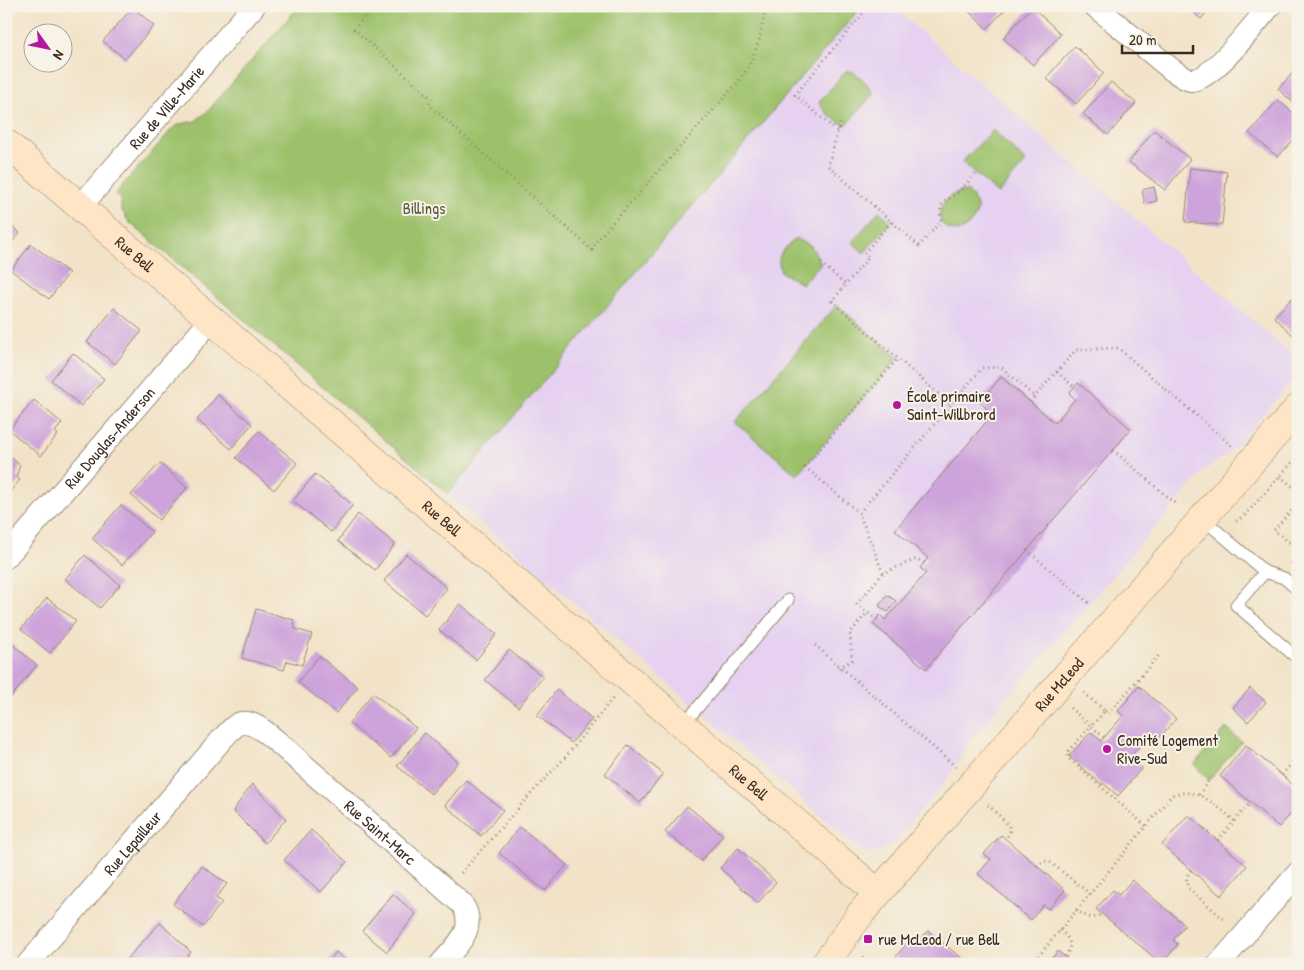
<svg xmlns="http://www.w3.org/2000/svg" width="1304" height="970" viewBox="0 0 1304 970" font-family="'Patrick Hand',sans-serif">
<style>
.built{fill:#e6d2f0}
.green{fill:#9cc16b;stroke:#6c7644}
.building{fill:#cda3db}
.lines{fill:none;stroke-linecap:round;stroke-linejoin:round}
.lane-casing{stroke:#968673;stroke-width:13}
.street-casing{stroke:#968673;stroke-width:24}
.secondary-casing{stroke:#968673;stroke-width:29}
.path{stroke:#968673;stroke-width:3;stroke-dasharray:1 4;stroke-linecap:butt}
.lane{stroke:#fff;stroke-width:11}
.street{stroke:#fff;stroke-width:22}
.secondary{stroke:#fde5c5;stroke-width:28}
.poi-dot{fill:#b5179e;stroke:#f7f3e8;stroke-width:2}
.labels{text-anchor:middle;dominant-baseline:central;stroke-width:4;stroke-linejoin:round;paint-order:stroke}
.street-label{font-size:16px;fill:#3b2a1e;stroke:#f7f3e8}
.park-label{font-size:16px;fill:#585735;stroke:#f7f3e8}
.poi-label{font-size:16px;fill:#3b2a1e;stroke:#f7f3e8;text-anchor:start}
</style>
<rect width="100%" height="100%" fill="#f7f3e8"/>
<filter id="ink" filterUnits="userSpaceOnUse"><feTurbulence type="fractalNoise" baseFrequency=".02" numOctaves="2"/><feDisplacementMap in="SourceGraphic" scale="10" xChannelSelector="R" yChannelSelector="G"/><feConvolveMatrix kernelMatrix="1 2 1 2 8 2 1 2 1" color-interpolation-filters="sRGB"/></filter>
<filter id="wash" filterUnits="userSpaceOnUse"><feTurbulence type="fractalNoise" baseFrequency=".0096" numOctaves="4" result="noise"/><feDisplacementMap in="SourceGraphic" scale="20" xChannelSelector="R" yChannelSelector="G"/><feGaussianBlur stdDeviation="1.12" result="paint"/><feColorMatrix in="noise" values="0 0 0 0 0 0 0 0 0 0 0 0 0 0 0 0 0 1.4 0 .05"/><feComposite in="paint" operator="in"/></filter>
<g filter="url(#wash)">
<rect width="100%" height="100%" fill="#f2e3c8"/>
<!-- built -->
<path class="built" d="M862 6H892L1298 360V374L1244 437 1229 452 1203 472 979 730 969 742 948 779 891 845 873 854 862 851 853 843 448 494Z"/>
<!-- green -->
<path class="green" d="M299 6H862L448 494 129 222 121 209V197L116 195 120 188 173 128 180 124 195 121 207 112Z
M847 70C857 72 869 84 873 94L846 125C835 121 824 113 819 102Z
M993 130 1026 162 998 194 962 162Z
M967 191C984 206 978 219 961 231 929 232 935 193 967 191Z
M879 211 891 222 864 253 852 242Z
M796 238 811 246 821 263 802 284 781 272C775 253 783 251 796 238Z
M837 305 898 358 797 475 735 422Z
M1226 728 1242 742 1209 780 1194 765Z"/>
<g id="blocks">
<!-- building -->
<path class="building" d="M963 6H1008L987 29Z
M1186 6H1212L1201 19Z
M133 7 154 26 125 59 103 41Z
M1032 7 1061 34 1033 65 1003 38Z
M1075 46 1104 73 1076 104 1046 78Z
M1298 67V107L1278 89Z
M1111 82 1136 103 1108 135 1083 114Z
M1278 100 1298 117V134L1278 157 1249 133Z
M1154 130 1190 159 1165 190 1129 162Z
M1190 168 1227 172 1222 225 1185 222Z
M1154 187 1157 201 1145 204 1142 190Z
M6 221 20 233 6 249Z
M31 244 69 273 49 299 11 270Z
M1298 292V340L1274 317Z
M114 308 142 331 115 364 87 342Z
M73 353 104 379 81 406 51 380Z
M1001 377 1055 423 1075 399 1069 393 1078 383 1131 429 926 669 873 624 880 615 885 620 926 573 920 568 928 558 895 530 988 420 982 415 987 409 980 402Z
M218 395 252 424 231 449 197 420Z
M34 400 62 423 55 432 58 434 41 456 9 430Z
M259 431 297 463 274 490 236 458Z
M6 453 20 465 16 477 20 480 6 496Z
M160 463 187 488 159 520 131 495Z
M315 474 353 505 331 532 293 501Z
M121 505 152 532 122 565 92 538Z
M358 514 395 544 375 570 338 541Z
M406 554 447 588 425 615 384 581Z
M85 555 120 585 100 608 65 579Z
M887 595 896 601 888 612 879 606Z
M47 598 76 621 50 653 21 629Z
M460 604 497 634 476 660 439 630Z
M256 609 294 620 295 629 312 634 302 665 287 661 284 670 242 658Z
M6 639 37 665 11 697 6 693Z
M509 650 543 677 518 707 485 680Z
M319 656 358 687 336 713 298 682Z
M1139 686 1176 719 1157 740 1150 734 1130 757 1142 768 1118 796 1103 783 1102 785 1069 756 1091 732 1101 741 1123 716 1118 711Z
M1250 688 1266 702 1248 722 1233 708Z
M557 690 592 719 571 743 537 715Z
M373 693 416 728 391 758 349 723Z
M425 733 458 762 431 794 397 766Z
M628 745 663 774 640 803 605 774Z
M1246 745 1298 789V806L1279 827 1220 776Z
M466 780 503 810 481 836 445 805Z
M252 784 286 819 265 843 233 811Z
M687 806 723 835 701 861 665 832Z
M1188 815 1247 866 1221 896 1162 845Z
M520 827 567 865 545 891 499 853Z
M311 830 347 862 321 892 284 860Z
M1001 835 1065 890 1049 909 1043 905 1031 920 978 874 991 859 984 854Z
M738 848 776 882 758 903 720 868Z
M202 866 227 884 216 898 222 902 203 927 173 904Z
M1132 880 1185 925 1173 940 1178 944 1162 964 1096 909 1113 890 1119 895Z
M393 894 416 914 387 952 362 931Z
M160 923 191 952 181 964H122Z
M928 931 969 964H896L892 961 909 941 915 946Z
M1058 951 1065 957 1072 964H1047Z
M336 952 350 964H327Z"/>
</g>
</g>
<g filter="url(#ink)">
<use href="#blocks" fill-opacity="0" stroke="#968673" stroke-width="1"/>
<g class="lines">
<!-- lane casing -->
<g class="lane-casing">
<path id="lane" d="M1202 518 1265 572 1284 578 1298 590
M1265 572 1236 605 1298 659
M683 725 788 600"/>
</g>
<!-- street casing -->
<g class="street-casing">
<g id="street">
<path d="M1095 6 1171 69C1177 73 1184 79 1191 80 1211 82 1256 22 1270 6"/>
<path id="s1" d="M80 207 254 6"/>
<path id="s2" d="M6 557 212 319"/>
<path id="s3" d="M28 964 223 738C227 734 233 727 238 724 253 718 271 737 281 745L462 904C478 929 457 945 441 964"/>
<path d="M1219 964 1298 873"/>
</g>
</g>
<!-- secondary casing -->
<g class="secondary-casing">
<g id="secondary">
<path id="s4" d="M6 143 878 893"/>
<path id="s5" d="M825 964 861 913 878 893 1298 408"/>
</g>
</g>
<!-- path -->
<path class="path" d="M374 6 354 29 432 99 429 105 592 250 598 239 738 82 750 64 759 41 766 6
M840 123 828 166 919 246 941 221C938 202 945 202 958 192 964 187 970 180 976 174
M837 131 795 95 869 6
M891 222 864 253 869 257 832 301 951 405
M821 263 846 285
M1057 372 1074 387
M1030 402 1076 350 1118 348 1232 446
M1113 450 1177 505
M1280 476 1298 491
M1298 503 1274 530 1298 549
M859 513 805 467 898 358
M1236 521 1245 515 1298 456
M1027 550 1091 605
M1291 564 1298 551
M883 573 859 513 982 368 1001 367 1035 397
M877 620 857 604 883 573 917 559 924 563
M815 645 956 767
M839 668 852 660 850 633 867 613
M1070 708 1091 726 1105 711 1084 693
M1105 711 1108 714 1160 654
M1104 737 1091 726 1068 752V758L1146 826
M1282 775 1292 763 1298 761
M1199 795 1209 780
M988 805 1009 825 1010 831 1006 839
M1218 840 1251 802
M1037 866 1044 861 1050 862 1090 894
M1191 870C1186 877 1186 880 1188 888L1226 921
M461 873 538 786 563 760 613 698
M1076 910C1085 916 1093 921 1102 914
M1060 930C1071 940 1073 945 1065 957
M862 957 871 964
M1032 964 1172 795C1199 786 1216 806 1235 821
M1155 964 1158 961"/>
<!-- lane -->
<use href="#lane" class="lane"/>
<!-- street -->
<use href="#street" class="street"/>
<!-- secondary -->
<use href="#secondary" class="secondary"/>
</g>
</g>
<!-- markers -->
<g class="poi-dot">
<circle cx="897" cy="405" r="5"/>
<circle cx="1107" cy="749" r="5"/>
<rect x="863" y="934" width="10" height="10" rx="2.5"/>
</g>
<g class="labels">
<!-- street labels -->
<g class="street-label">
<text stroke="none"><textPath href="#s1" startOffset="132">Rue de Ville-Marie</textPath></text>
<text stroke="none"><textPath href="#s4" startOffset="170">Rue Bell</textPath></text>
<text stroke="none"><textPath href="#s2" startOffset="158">Rue Douglas-Anderson</textPath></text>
<text stroke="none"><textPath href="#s4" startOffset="575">Rue Bell</textPath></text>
<text stroke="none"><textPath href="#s5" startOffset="365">Rue McLeod</textPath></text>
<text stroke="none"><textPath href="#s4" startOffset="980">Rue Bell</textPath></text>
<text stroke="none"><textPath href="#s3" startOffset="501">Rue Saint-Marc</textPath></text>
<text stroke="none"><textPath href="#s3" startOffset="160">Rue Lepailleur</textPath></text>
</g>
<!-- park labels -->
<g class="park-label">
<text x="424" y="208">Billings</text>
</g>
<!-- poi labels -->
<g class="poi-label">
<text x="907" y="396">École primaire<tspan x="907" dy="18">Saint-Willbrord</tspan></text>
<text x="1117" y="740">Comité Logement<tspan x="1117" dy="18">Rive-Sud</tspan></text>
<text x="878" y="939">rue McLeod / rue Bell</text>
</g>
</g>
<!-- margin -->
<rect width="1304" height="970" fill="none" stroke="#f7f3e8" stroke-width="25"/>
<!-- north arrow -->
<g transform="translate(48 48) rotate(123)"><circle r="24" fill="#f7f3e8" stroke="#aca397"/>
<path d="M0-4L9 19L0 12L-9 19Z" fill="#b5179e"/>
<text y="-8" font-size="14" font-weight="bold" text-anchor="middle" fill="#3b2a1e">N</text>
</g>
<!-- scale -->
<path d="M1122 45v8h71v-8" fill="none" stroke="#3b2a1e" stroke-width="2.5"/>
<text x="1129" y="45" font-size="15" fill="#3b2a1e" stroke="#f7f3e8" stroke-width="4" paint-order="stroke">20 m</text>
</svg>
